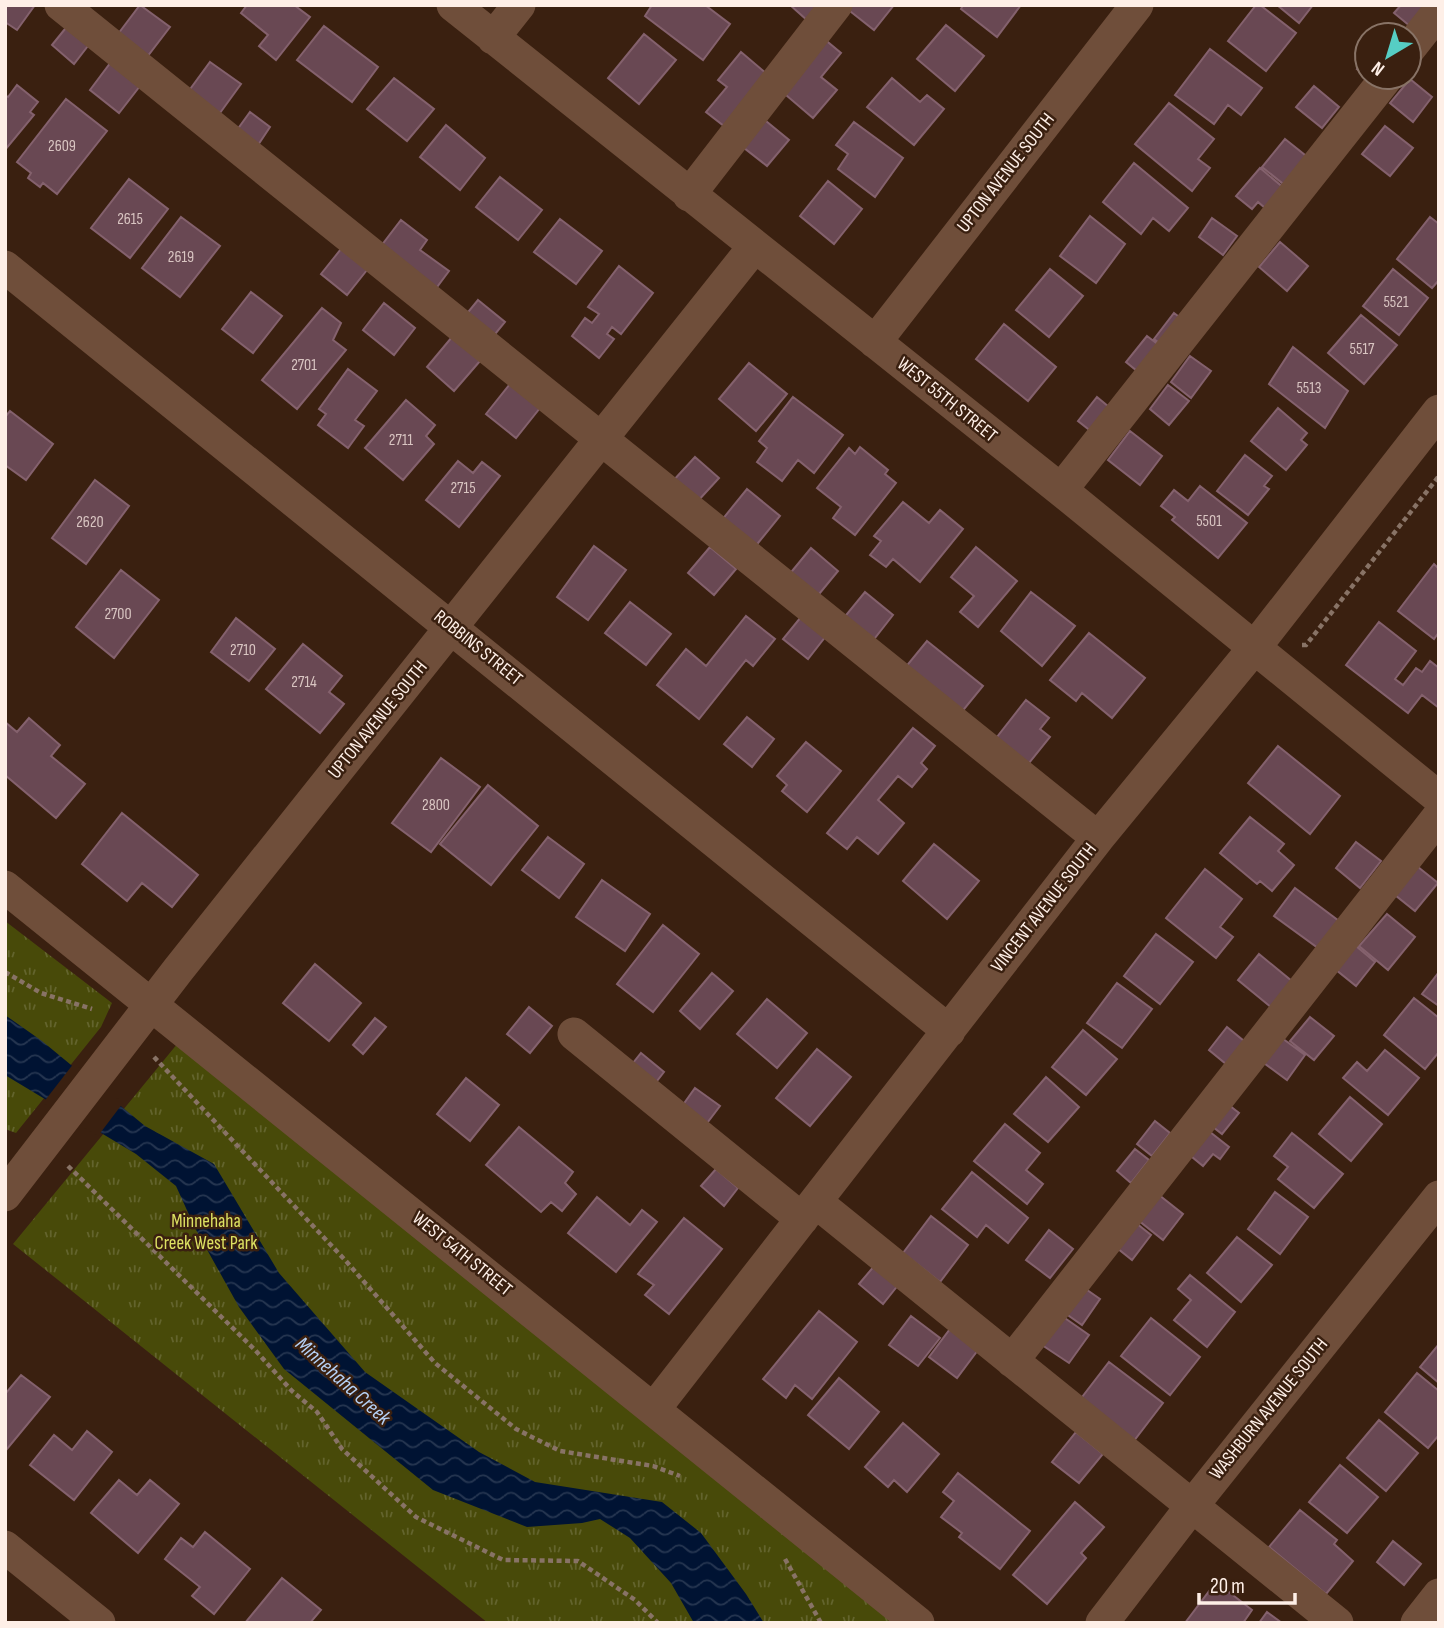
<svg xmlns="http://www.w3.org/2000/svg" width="1444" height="1628" viewBox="0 0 1444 1628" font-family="'Sofia Sans Condensed',sans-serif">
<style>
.park{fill:url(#park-tufts)}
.water{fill:url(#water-waves)}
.pier{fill:#3a2010}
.building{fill:#694853;stroke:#84616d;stroke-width:2}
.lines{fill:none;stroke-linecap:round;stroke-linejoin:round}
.path{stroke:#887366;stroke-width:4.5;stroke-dasharray:5 3.5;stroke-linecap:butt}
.minor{stroke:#6f4e3a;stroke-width:33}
.labels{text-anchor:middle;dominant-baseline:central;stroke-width:5;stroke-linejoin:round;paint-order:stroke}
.number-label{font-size:16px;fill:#d9c5c2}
.street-label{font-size:19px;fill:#feefe7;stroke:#3a2010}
.park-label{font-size:19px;fill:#dde162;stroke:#3a2010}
.water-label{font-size:21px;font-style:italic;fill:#b5d1f6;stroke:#3a2010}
</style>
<defs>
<pattern id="park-tufts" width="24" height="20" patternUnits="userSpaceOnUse" patternTransform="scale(1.75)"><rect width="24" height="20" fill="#484a09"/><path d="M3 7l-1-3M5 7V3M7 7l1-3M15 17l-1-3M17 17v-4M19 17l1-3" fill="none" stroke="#63642d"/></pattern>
<pattern id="water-waves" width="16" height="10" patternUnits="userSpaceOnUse" patternTransform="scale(1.75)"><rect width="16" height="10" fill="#001333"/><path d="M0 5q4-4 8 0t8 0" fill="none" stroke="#263651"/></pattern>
</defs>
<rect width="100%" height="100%" fill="#3a2010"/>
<!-- park -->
<path class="park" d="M5 921 112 1003 101 1027 16 1133 5 1129Z
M178 1043 898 1623H488L13 1244Z"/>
<!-- water -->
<path class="water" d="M5 1015 42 1041 145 1126 214 1164 279 1273 365 1372 479 1452 535 1482 662 1502 701 1533 746 1594 764 1623H694L671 1583 630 1538 600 1519 582 1523 527 1527 433 1490 284 1369 239 1307 195 1228 176 1186 136 1154 5 1075Z"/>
<!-- pier -->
<path class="pier" d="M74 1063 123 1103 98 1136 43 1103Z"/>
<!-- building -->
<path class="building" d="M5 5H35L17 30 5 22Z
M140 5 170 27 147 57 118 34Z
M247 5H294L310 17 276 60 259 46 268 35 241 13Z
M652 5H705L730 24 703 60 645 16Z
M790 5H821L808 21Z
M849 5H894L874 30 846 8Z
M963 5H1021L997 37 961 9Z
M1256 5H1260L1296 33 1266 71 1228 41Z
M1277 5H1313L1299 23Z
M1401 5H1434L1416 31 1394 13Z
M69 24 91 42 74 64 52 45Z
M946 25 984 56 955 91 917 59Z
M324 26 378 67 352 102 297 60Z
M644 34 676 60 639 104 608 78Z
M823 38 841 53 821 77 837 90 813 118 780 90Z
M1210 49 1262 88 1241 115 1228 105 1214 124 1175 95Z
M741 52 767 74 724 126 706 112 727 87 718 80Z
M1367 57V77L1375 84 1357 69Z
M111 62 140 86 119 113 90 90Z
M210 62 241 84 220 113 188 92Z
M394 78 434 109 407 141 367 109Z
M892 78 920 102 927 95 944 109 914 145 867 107Z
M1410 79 1432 97 1413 122 1390 103Z
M17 85 38 102 30 112 34 115 5 150V95L8 97Z
M1314 86 1339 107 1322 128 1296 107Z
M66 99 107 131 57 194 43 183 40 187 28 178 31 173 17 162Z
M1169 103 1214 139 1198 159 1210 168 1192 191 1135 144Z
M250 112 270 127 258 145 237 130Z
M761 117 789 140 767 166 739 144Z
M854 122 903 158 875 197 838 169 848 154 836 145Z
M446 125 485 158 460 190 420 157Z
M1385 126 1413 148 1390 176 1362 154Z
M1285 139 1315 163 1292 191 1262 167Z
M1134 163 1188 208 1169 231 1153 218 1141 234 1103 202Z
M1260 168 1290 193 1273 215 1258 202 1252 209 1236 196Z
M500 177 542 210 518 240 476 207Z
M129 179 168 209 130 258 91 228Z
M828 181 862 209 834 244 800 216Z
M1090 216 1125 244 1096 283 1060 256Z
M181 217 220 246 180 297 142 268Z
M1430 217 1439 224V280L1432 288 1397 259Z
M1212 218 1237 236 1223 255 1199 237Z
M560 219 602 251 576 284 534 252Z
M401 220 427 240 420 250 449 271 434 291 378 250Z
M1280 242 1308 266 1287 291 1259 267Z
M341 249 367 270 347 295 321 274Z
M619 266 653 293 621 334 612 327 607 334 614 339 599 358 572 336 585 318 592 323 599 314 588 307Z
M1050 269 1083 296 1049 337 1016 310Z
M1393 269 1428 298 1399 335 1363 306Z
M251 292 282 316 253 353 222 329Z
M478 300 505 322 491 339 464 317Z
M384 303 415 328 394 355 363 330Z
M322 308 341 323 333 340 346 350 297 409 262 380Z
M1174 313 1187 323 1167 349 1154 339Z
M1361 315 1397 345 1364 384 1328 353Z
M1004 324 1056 367 1028 401 976 359Z
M1147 336 1164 349 1142 375 1126 362Z
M452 337 480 361 454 391 427 367Z
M1293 347 1348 391 1325 428 1269 384Z
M1190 356 1211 371 1191 398 1171 382Z
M749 363 787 394 756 431 719 399Z
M348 369 377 391 355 420 364 426 348 448 318 425 326 414 319 409Z
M510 384 540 408 516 438 486 414Z
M1168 385 1189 401 1169 425 1150 409Z
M793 397 843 435 814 473 798 460 782 481 757 462 767 448 759 441Z
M1097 397 1115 412 1097 436 1078 421Z
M406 400 435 425 426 436 434 444 403 480 365 448Z
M1278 408 1307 433 1301 440 1307 445 1286 470 1251 441Z
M10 411 53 444 26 480 5 465V417Z
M1130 431 1162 456 1140 485 1108 460Z
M860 447 888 470 885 474 896 483 855 535 833 518 841 507 817 488 849 448 855 454Z
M1245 455 1272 476 1264 486 1269 489 1248 515 1217 491Z
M695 457 719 478 696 503 672 482Z
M458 461 473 473 482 462 500 476 459 527 426 500Z
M95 480 129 506 86 564 52 538Z
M1200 486 1247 523 1218 558 1172 520 1175 517 1161 506 1174 490 1188 501Z
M747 489 780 516 754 548 721 521Z
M903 502 929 523 940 510 963 529 920 582 893 559 886 567 870 555 881 541 874 536Z
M594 546 626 570 588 620 557 597Z
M710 547 736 569 714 595 688 573Z
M976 547 1017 581 978 627 960 612 974 596 951 577Z
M811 548 838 571 815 599 788 576Z
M1434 564 1439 569V632L1434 639 1398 611Z
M121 570 159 600 114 658 76 627Z
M865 592 893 615 871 643 842 620Z
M1031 592 1075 626 1042 666 1001 631Z
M630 602 671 634 646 665 605 633Z
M746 616 775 639 753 666 746 660 699 719 657 685 686 649 706 666Z
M801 617 826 636 808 659 783 639Z
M236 618 275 649 249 681 211 652Z
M1379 622 1416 651 1395 679 1403 685 1416 668 1422 672 1430 661 1439 668V708L1422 695 1408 713 1346 665Z
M1089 633 1145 678 1112 718 1082 693 1076 701 1050 680Z
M927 641 983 686 960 714 904 669Z
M303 644 342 676 329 692 344 704 320 733 266 689Z
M1026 700 1049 718 1040 729 1050 737 1025 768 993 742Z
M747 717 774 739 752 767 724 744Z
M29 718 60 745 51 756 85 784 56 818 5 775V722L17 732Z
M913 728 935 746 921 763 927 769 912 787 898 776 878 800 904 823 878 854 857 837 847 849 827 833Z
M806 742 841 771 807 812 782 791 787 785 777 776Z
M1278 746 1340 796 1310 834 1248 783Z
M441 758 480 787 431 852 392 823Z
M488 785 538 826 491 885 440 844Z
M122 813 198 875 172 907 142 883 127 901 82 864Z
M1250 817 1284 844 1278 851 1294 865 1272 891 1260 881 1257 884 1220 853Z
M548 837 584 864 559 898 522 870Z
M1356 842 1381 861 1360 888 1336 868Z
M934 844 979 881 947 919 903 881Z
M1413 863 1438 883 1415 911 1390 891Z
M1205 869 1242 899 1220 927 1233 937 1216 958 1166 918Z
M602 880 650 914 625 951 576 917Z
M1295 888 1339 921 1318 948 1274 916Z
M1387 914 1415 937 1388 970 1359 946Z
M663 925 699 954 653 1012 617 984Z
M1156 934 1193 962 1160 1004 1124 976Z
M1350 941 1375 962 1356 986 1330 965Z
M1259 954 1293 982 1272 1008 1238 980Z
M315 964 361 1003 329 1041 283 1003Z
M1439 972V1006L1422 994Z
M712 973 733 991 700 1029 680 1011Z
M1117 983 1152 1009 1122 1048 1087 1023Z
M1414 998 1439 1018V1052L1425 1069 1384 1035Z
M767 999 807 1033 777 1068 737 1034Z
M529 1007 552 1026 530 1053 507 1034Z
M1310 1017 1334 1036 1314 1060 1290 1041Z
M375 1018 386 1027 363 1054 353 1045Z
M1227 1027 1244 1041 1226 1064 1209 1050Z
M1083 1030 1117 1059 1086 1095 1052 1067Z
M1275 1033 1305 1055 1287 1080 1257 1058Z
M817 1049 851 1077 810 1126 776 1098Z
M1385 1050 1419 1078 1388 1115 1343 1078 1357 1062 1367 1071Z
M641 1053 664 1072 653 1086 629 1068Z
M1046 1077 1079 1107 1048 1142 1014 1114Z
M466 1078 499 1105 470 1141 437 1114Z
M695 1088 720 1106 704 1127 680 1109Z
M1350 1097 1382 1124 1351 1161 1319 1134Z
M1225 1102 1239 1113 1222 1134 1208 1123Z
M1155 1121 1170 1133 1152 1156 1137 1144Z
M1005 1124 1040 1153 1026 1170 1043 1184 1027 1204 974 1161Z
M519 1127 573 1172 565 1183 576 1194 562 1211 551 1202 541 1212 486 1165Z
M1205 1128 1229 1147 1220 1159 1213 1154 1203 1166 1186 1152Z
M1292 1133 1343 1174 1314 1208 1278 1179 1288 1167 1274 1156Z
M1135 1149 1149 1160 1131 1183 1117 1171Z
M716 1169 738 1188 724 1206 701 1186Z
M972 1172 1028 1218 1008 1243 986 1225 977 1237 942 1209Z
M1154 1191 1183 1214 1163 1240 1133 1216Z
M1275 1192 1308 1217 1280 1254 1248 1229Z
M597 1197 630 1225 642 1210 657 1222 616 1272 568 1233Z
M931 1216 968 1245 940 1282 903 1253Z
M684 1218 722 1249 669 1314 645 1295 654 1285 638 1274Z
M1131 1219 1151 1235 1132 1260 1112 1244Z
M1049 1230 1073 1249 1050 1278 1026 1260Z
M1237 1237 1272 1265 1241 1302 1207 1273Z
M875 1265 899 1284 883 1304 859 1284Z
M1190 1275 1235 1312 1207 1347 1174 1320 1191 1300 1178 1289Z
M1080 1285 1100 1299 1082 1325 1062 1311Z
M819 1311 857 1342 812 1399 795 1385 786 1398 763 1379Z
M1059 1314 1089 1335 1069 1363 1039 1343Z
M911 1316 940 1338 918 1366 889 1345Z
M1151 1318 1200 1357 1170 1395 1121 1356Z
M950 1329 978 1350 957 1378 929 1357Z
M1439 1344V1383L1420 1367Z
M1109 1362 1163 1403 1133 1442 1079 1401Z
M1417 1373 1439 1391V1435L1428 1448 1385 1412Z
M21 1375 50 1397 7 1449 5 1447V1394Z
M839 1378 879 1412 849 1449 808 1415Z
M1379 1420 1418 1453 1386 1491 1347 1458Z
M903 1423 939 1454 907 1492 894 1480 888 1487 865 1467Z
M87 1431 112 1452 74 1500 30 1465 54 1435 72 1450Z
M1076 1432 1103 1454 1079 1483 1052 1462Z
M1340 1465 1378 1497 1347 1533 1309 1502Z
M958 1473 1030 1531 1000 1569 959 1537 962 1533 941 1517 954 1501 943 1492Z
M119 1480 137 1495 150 1480 179 1504 138 1553 91 1513Z
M1075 1502 1104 1527 1081 1553 1086 1558 1047 1604 1013 1575Z
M1300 1510 1337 1540 1334 1544 1353 1561 1326 1594 1269 1547Z
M205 1532 250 1569 214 1614 192 1596 200 1587 165 1559 181 1538 193 1547Z
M1393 1541 1421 1564 1404 1585 1377 1562Z
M282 1578 321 1610 310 1623H245Z
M1216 1582 1252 1610 1243 1623H1185Z
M1267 1612 1282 1623H1259Z"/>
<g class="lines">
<!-- path -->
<path class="path" d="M1302 645H1306L1439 476
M5 972 41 993 92 1009
M154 1057 345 1260 435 1363 516 1429 560 1451 653 1466 680 1476
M68 1166 255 1350 292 1391 317 1412 342 1449 416 1517 503 1560 578 1561 635 1600 658 1623
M785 1559 821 1623"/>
<!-- minor -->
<path class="minor" d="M61 5 1098 838
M453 5 1061 490 1439 798
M493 38 519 5
M1409 49 1439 11
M689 195 836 5
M5 267 949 1031
M875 342 1137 5
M1061 490 1387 77
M5 887 918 1623
M574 1034 802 1219
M5 1195 178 970 754 247
M816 1202 1337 1623
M1012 1361 1439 816
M654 1409 1098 838 1255 647 1439 411
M5 1547 99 1623
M1102 1623 1192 1506 1439 1197
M1417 1623 1439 1595"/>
</g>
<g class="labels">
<!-- number labels -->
<g class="number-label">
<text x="62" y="146">2609</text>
<text x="130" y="219">2615</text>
<text x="181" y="257">2619</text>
<text x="1396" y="302">5521</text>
<text x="1362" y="349">5517</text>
<text x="304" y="365">2701</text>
<text x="1309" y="388">5513</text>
<text x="401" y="440">2711</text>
<text x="463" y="488">2715</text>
<text x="1209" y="521">5501</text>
<text x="90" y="522">2620</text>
<text x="118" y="614">2700</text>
<text x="243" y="650">2710</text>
<text x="304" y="682">2714</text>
<text x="436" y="805">2800</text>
</g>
<!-- street labels -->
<g class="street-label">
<text transform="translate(1006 173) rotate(-52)">UPTON AVENUE SOUTH</text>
<text transform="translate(947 400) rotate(39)">WEST 55TH STREET</text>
<text transform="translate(478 648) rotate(39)">ROBBINS STREET</text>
<text transform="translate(378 720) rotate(-51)">UPTON AVENUE SOUTH</text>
<text transform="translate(1044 908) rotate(-52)">VINCENT AVENUE SOUTH</text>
<text transform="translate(462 1254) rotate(39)">WEST 54TH STREET</text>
<text transform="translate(1269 1409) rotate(-51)">WASHBURN AVENUE SOUTH</text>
</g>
<!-- park labels -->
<g class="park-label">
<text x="206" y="1221">Minnehaha<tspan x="206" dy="22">Creek West Park</tspan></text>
</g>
<!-- water labels -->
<g class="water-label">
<text transform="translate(343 1381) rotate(42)">Minnehaha Creek</text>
</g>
</g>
<!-- border -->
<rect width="1444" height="1628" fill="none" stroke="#feefe7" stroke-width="14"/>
<!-- north arrow -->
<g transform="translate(1388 56) rotate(218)"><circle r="33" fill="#3a2010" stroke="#887366" stroke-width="2"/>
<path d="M0-5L12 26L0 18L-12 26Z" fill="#56cec4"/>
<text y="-10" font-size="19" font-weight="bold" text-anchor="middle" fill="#feefe7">N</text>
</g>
<!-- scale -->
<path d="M1199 1593v10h96v-10" fill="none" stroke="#feefe7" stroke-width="3.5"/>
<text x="1210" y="1593" font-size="21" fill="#feefe7" stroke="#3a2010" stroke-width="5" paint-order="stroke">20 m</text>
</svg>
